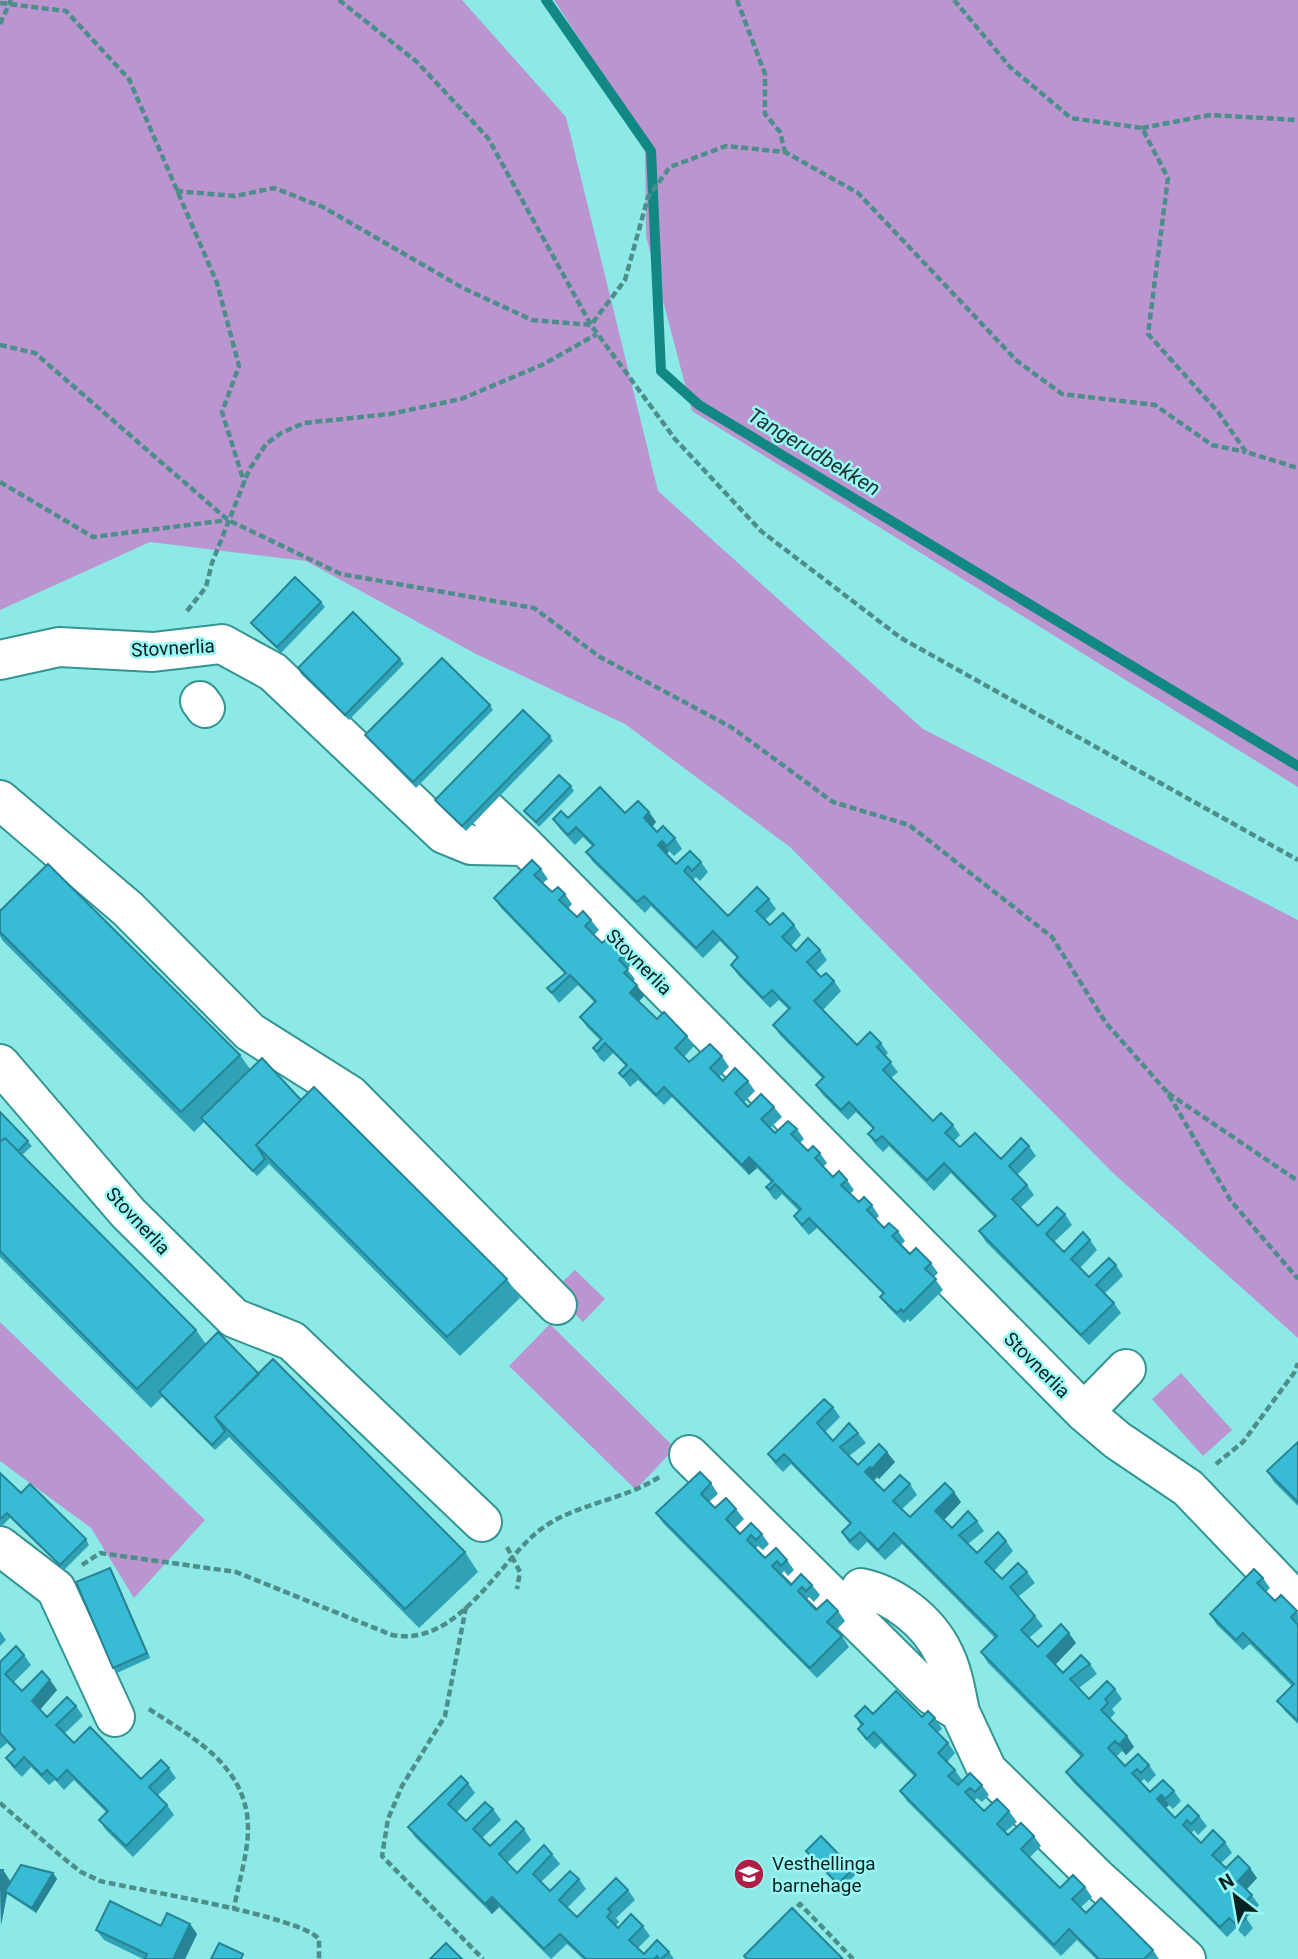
<svg xmlns="http://www.w3.org/2000/svg" width="1298" height="1959" viewBox="0 0 1298 1959" font-family="Roboto,sans-serif">
<style>
.green{fill:#bb95d0}
.lines{fill:none;stroke-linecap:round;stroke-linejoin:round}
.stream{stroke:#128885;stroke-width:10}
.minor-casing{stroke:#339492;stroke-width:42}
.path{stroke:#4d8d8a;stroke-width:4.5;stroke-dasharray:7 3.5;stroke-linecap:butt}
.minor{stroke:#fff;stroke-width:38}
.wall{fill:#30a2b7}
.shaded-wall{fill:#278495}
.building{fill:#38bcd5;stroke:#278495;stroke-width:2}
.labels{text-anchor:middle;dominant-baseline:central;stroke-width:5;stroke-linejoin:round;paint-order:stroke}
.street-label{font-size:19px;fill:#032221;stroke:#9af7f4}
.poi-label{font-size:19px;fill:#032221;stroke:#9af7f4;text-anchor:start}
.water-label{font-size:21px;font-style:italic;fill:#1c3332;stroke:#9af7f4}
</style>
<rect width="100%" height="100%" fill="#8de9e6"/>
<!-- green -->
<path class="green" d="M0 0H462L566 117 658 491 923 729 1298 920V1338L1113 1173 790 847 625 724 476 654 306 561 150 542 0 610Z
M554 0H1298V787L692 411 646 236 645 140Z
M575 1270 605 1299 583 1322 553 1291Z
M0 1322 205 1520 134 1598 91 1528 0 1461Z
M550 1324 675 1448 640 1485 634 1488 509 1366Z
M1181 1373 1232 1430 1203 1456 1152 1399Z"/>
<g class="lines">
<!-- stream -->
<path class="stream" d="M546 0 651 151 661 371 699 405 1298 766"/>
<!-- minor casing -->
<g class="minor-casing">
<path id="minor" d="M0 660 59 647 153 652 222 644 273 672 444 834 471 845 525 846 1084 1412 1117 1440 1188 1488 1298 1603
M200 701 205 708
M0 800 128 909 250 1032 350 1095 557 1305
M488 811 525 846
M0 1064 128 1213 234 1318 292 1341 482 1522
M1084 1412 1126 1369
M689 1455 932 1695 960 1712 987 1770 1097 1878 1186 1959
M0 1546 56 1589 115 1717
M861 1588C895 1595 929 1622 944 1654 953 1672 956 1693 960 1712"/>
</g>
<!-- path -->
<path class="path" d="M339 0 417 62 488 138 591 325 675 439 761 531 901 638 1298 860
M737 0 765 74V114L780 132 785 152
M954 0 1010 67 1071 118 1142 128 1168 178 1148 334 1218 412 1246 452 1298 468
M0 3 66 11 129 79 217 283 239 366 222 412 244 482
M0 24 11 0
M1142 128 1210 115 1298 120
M176 191 235 196 274 188 323 207 463 288 532 320 591 325 625 280 648 197 670 167 726 146 785 152 858 193 1017 361 1062 394 1155 405 1212 445 1246 452
M0 345 35 353 228 520 341 574 534 608 600 657 731 727 833 802 909 825 1052 937 1106 1023 1167 1092 1231 1201 1298 1279
M0 482 93 537 228 520
M187 611 206 587 212 563 249 470 266 444 281 433 304 423 390 414 461 399 542 365 597 334
M1168 1093 1298 1181
M1216 1464 1243 1442 1294 1373 1298 1363
M507 1547 520 1572 517 1589
M82 1565 100 1553 236 1572 392 1635C455 1647 494 1570 535 1534 570 1503 624 1502 662 1475
M466 1607 445 1716 402 1786 388 1819 382 1856 483 1959
M149 1709C195 1739 248 1767 248 1829 248 1854 238 1884 234 1909
M0 1803 62 1857 81 1872 100 1881C138 1890 300 1916 319 1939V1959
M790 1914 800 1904 853 1959"/>
<!-- minor -->
<use href="#minor" class="minor"/>
</g>
<!-- wall -->
<path class="wall" d="M321 602 325 607 281 653 255 628 251 623Z
M400 659 404 664 349 720 301 674 298 668Z
M490 705 493 710 416 788 369 740 365 735Z
M550 736 553 741 466 831 439 805 435 800Z
M571 786 574 791 539 827 524 811Z
M649 812 656 822 652 827 657 832 675 838 682 849 674 856 669 851 667 854 676 864 701 862 708 872 700 881 696 877 693 880 728 916 769 899 776 909 765 920 770 925H794L801 935 791 946 796 951 820 950 827 960 816 971 821 977 834 981 841 991 823 1010 857 1045 881 1043 888 1053 885 1056 898 1072 891 1078 933 1121 953 1125 960 1135 954 1141 960 1147 1001 1159 1029 1146 1036 1156 1017 1175 1027 1185 1034 1195 1020 1208 1038 1226 1065 1214 1072 1225 1054 1242 1064 1252 1090 1240 1097 1250 1080 1268 1089 1277 1116 1265 1123 1276 1105 1293 1114 1303 1121 1313 1089 1345 986 1242 979 1231 994 1217 951 1173 934 1191 889 1146 883 1152 875 1144 868 1134 873 1129 856 1112 848 1120 823 1095 816 1085 822 1078 780 1035 773 1025 789 1010 779 1000 770 1008 738 975 731 965 737 958 720 941 703 958 651 906 645 913 593 862 586 852 592 846 583 837 575 845 560 829 553 819 625 813Z
M541 869 548 879 543 883 552 892 565 894 572 904 568 909 577 917 591 920 599 930 594 935 602 943 625 954 632 964 627 969 635 979 633 982 644 996 639 1001 657 1019 687 1036 694 1046 684 1057 689 1062 722 1056 729 1067 719 1077 723 1081H748L755 1091 744 1102 748 1107H774L782 1117 770 1128 775 1133 797 1129 804 1139 800 1143 808 1151 820 1153 827 1163 823 1167 833 1177 847 1180 854 1190 850 1194 859 1202 872 1205 879 1216 876 1219 884 1228 898 1231 905 1241 901 1245 910 1254 931 1263 938 1273 934 1277 943 1290 910 1322 908 1319 904 1323 888 1307 880 1297 883 1294 817 1228 809 1235 801 1226 794 1216 799 1211 782 1194 776 1200 773 1198 766 1187 771 1182 757 1168 749 1175 672 1097 664 1105 638 1080 630 1087 619 1073 626 1066 613 1053 604 1062 600 1059 593 1048 601 1041 587 1027 580 1017 594 1002 578 985 559 1003 547 988 565 974 501 908 494 898Z
M0 911 240 1055 250 1069 301 1100 507 1279 520 1298 460 1356 269 1164 257 1176 204 1122 194 1132 3 941 0 936Z
M0 1112 32 1146 22 1155 196 1330 206 1344 259 1374 465 1552 478 1572 419 1628 229 1437 215 1450 162 1397 151 1408 0 1257Z
M833 1407 840 1417 825 1432 833 1441 858 1433 866 1443 849 1456 858 1465 895 1462 879 1479 877 1477 874 1481 884 1491 910 1484 917 1495 902 1509 910 1517 961 1502 944 1520 952 1528 977 1521 984 1531 968 1544 977 1553 1006 1541 1013 1551 994 1571 1002 1579 1027 1572 1035 1583 1018 1597 1035 1616 1043 1626 1029 1638 1038 1647 1076 1643 1055 1665 1063 1673 1090 1664 1097 1674 1079 1688 1089 1699 1115 1689 1122 1699 1112 1709 1115 1713 1110 1719 1134 1747 1126 1755 1122 1751 1116 1757 1125 1766 1149 1765 1156 1775 1148 1783 1144 1779 1141 1782 1150 1792 1174 1791 1181 1801 1173 1809 1169 1805 1166 1808 1175 1818 1199 1816 1207 1826 1198 1835 1194 1830 1191 1834 1201 1843 1225 1842 1232 1853 1221 1863 1226 1868 1257 1878 1247 1889 1259 1905 1246 1918 1253 1928 1245 1937 1236 1928 1227 1937 1073 1782 1066 1772 1081 1757 988 1663 981 1652 995 1638 902 1544 885 1560 867 1542 858 1551 849 1543 842 1532 850 1524 791 1464 783 1472 775 1464 768 1454Z
M1298 1442V1506L1274 1482 1267 1471Z
M0 1473 21 1493 86 1539 89 1545 64 1570 10 1518 1 1527 0 1525Z
M711 1483 718 1494 709 1502 715 1508 736 1509 744 1519 735 1528 740 1534H762L769 1544 763 1550 758 1546 755 1549 765 1558 787 1560 794 1570 788 1576 784 1571 781 1575 791 1585H812L820 1595 814 1602 809 1597 806 1600 816 1610 838 1611 845 1621 836 1630 842 1636 849 1647 817 1678 663 1523 656 1513Z
M113 1573 150 1658 117 1673 113 1668Z
M1263 1578 1270 1588 1266 1592 1275 1601 1281 1595 1298 1613V1724L1285 1711 1277 1701 1292 1686 1250 1644 1243 1650 1217 1625 1210 1614Z
M0 1631 6 1640 0 1646Z
M24 1655 31 1665 13 1683 22 1691 50 1680 57 1690 40 1709 47 1717 76 1706 83 1716 64 1734 74 1743 141 1779 169 1768 176 1778 158 1795 167 1805 174 1815 133 1857 106 1830 99 1820 107 1813 74 1780 64 1790 55 1780 49 1785 31 1767 22 1777 13 1768 6 1758 14 1750 7 1743 0 1749V1662Z
M873 1714 935 1718 942 1729 937 1733 948 1743 955 1753 947 1762 955 1770 962 1780 957 1785H982L989 1795 982 1802 977 1798 974 1801 984 1811H1009L1017 1822 1005 1832 1008 1835 1034 1836 1041 1846 1030 1857 1060 1888 1085 1887 1092 1897 1080 1908 1086 1913 1153 1950 1159 1959H1096L1077 1940 1061 1956 907 1801 900 1791 914 1776 881 1743 875 1749 865 1739 858 1729 861 1726 855 1716Z
M468 1783 475 1793 457 1812 466 1821 493 1809 501 1820 482 1838 490 1846 524 1829 531 1840 507 1863 517 1873 552 1854 560 1864 541 1882 550 1891 579 1879 586 1889 567 1908 577 1917 628 1890 635 1900 616 1918 619 1922 616 1925 618 1928 643 1926 650 1936 638 1948 644 1954 669 1952 674 1959H583L567 1944 551 1959 499 1907 492 1914 415 1837 408 1827Z
M806 1851 853 1869 856 1874 842 1889 809 1856Z
M0 1870H3L10 1881V1883L53 1873 57 1879 36 1913 7 1894 1 1925Z
M190 1924 197 1934 185 1959H143L104 1940 96 1930Z"/>
<!-- shaded-wall -->
<path class="shaded-wall" d="M649 812 656 822 651 828 644 818Z
M662 841 669 851 665 855 658 845Z
M637 985 644 996 637 1003 630 993Z
M749 1157 757 1168 749 1175 742 1165Z
M887 1452 895 1462 879 1479 872 1469Z
M870 1467 877 1477 872 1483 865 1472Z
M954 1492 961 1502 942 1522 935 1511Z
M110 1568 113 1573 150 1658 147 1653Z
M1069 1633 1076 1643 1054 1666 1047 1656Z
M50 1680 57 1690 39 1711 32 1701Z
M1127 1736 1134 1747 1126 1755 1119 1745Z
M1161 1795 1169 1805 1164 1809 1157 1799Z
M1250 1868 1257 1878 1245 1891 1238 1881Z
M3 1870 10 1881 8 1893 5 1891 7 1894 1 1925 0 1885Z
M53 1873 57 1879 36 1913 32 1908Z
M492 1897 499 1907 492 1914 485 1904Z
M190 1924 197 1934 185 1959H173Z"/>
<!-- building -->
<path class="building" d="M295 577 321 602 277 647 251 623Z
M353 612 400 659 345 715 298 668Z
M442 658 490 705 413 782 365 735Z
M523 710 550 736 462 826 435 800Z
M559 775 571 786 536 822 524 811Z
M600 787 625 813 638 801 649 812 644 818 657 832 663 826 675 838 667 846 662 841 658 845 676 864 690 851 701 862 692 871 688 866 684 871 728 916 757 887 769 899 756 911 770 925 783 913 794 925 782 937 796 951 808 938 820 950 807 962 821 977 826 973 834 981 814 1001 857 1045 870 1032 881 1043 877 1047 891 1062 883 1070 933 1121 941 1113 953 1125 945 1133 960 1147 975 1133 1001 1159 1021 1138 1029 1146 1009 1166 1027 1185 1012 1199 1038 1226 1057 1207 1065 1214 1046 1234 1064 1252 1083 1232 1090 1240 1071 1259 1089 1277 1109 1258 1116 1265 1096 1285 1114 1303 1081 1335 979 1231 996 1216 944 1163 927 1180 882 1136 876 1141 868 1134 874 1128 849 1102 841 1110 816 1085 824 1077 773 1025 790 1008 772 990 763 998 731 965 738 957 713 931 696 948 644 896 637 902 586 852 594 845 576 827 568 835 553 819 561 811 568 818Z
M532 860 541 869 534 875 552 892 558 887 565 894 559 900 577 917 583 911 591 920 585 926 602 943 609 937 625 954 619 960 628 969 624 973 637 985 630 993 657 1019 664 1012 687 1036 675 1048 689 1062 710 1044 722 1056 710 1068 723 1081 735 1068 748 1081 735 1093 748 1107 761 1094 774 1107 761 1119 775 1133 788 1121 797 1129 791 1134 808 1151 813 1146 820 1153 815 1158 833 1177 839 1171 847 1180 841 1185 859 1202 864 1197 872 1205 867 1210 884 1228 889 1223 898 1231 892 1236 910 1254 916 1248 931 1263 925 1269 936 1279 903 1312 901 1309 897 1313 880 1297 884 1293 809 1218 802 1225 794 1216 801 1209 775 1184 769 1190 766 1187 773 1181 749 1157 742 1165 664 1087 656 1095 631 1069 623 1077 619 1073 627 1065 605 1043 597 1052 593 1048 602 1039 580 1017 596 1001 570 975 552 993 547 988 566 973 494 898Z
M48 864 240 1055 181 1112 0 932V911Z
M262 1058 301 1100 256 1145 265 1159 253 1171 201 1118Z
M314 1087 507 1279 447 1337 256 1145Z
M0 1112 28 1141 18 1151 5 1138 0 1142Z
M5 1138 196 1330 137 1389 0 1251V1142Z
M218 1332 259 1374 215 1417 225 1431 212 1445 159 1392Z
M273 1359 465 1552 405 1609 215 1417Z
M824 1399 833 1407 817 1423 833 1441 849 1423 858 1433 840 1447 858 1465 879 1444 887 1452 872 1469 870 1467 865 1472 884 1491 900 1475 910 1484 893 1501 910 1517 945 1483 954 1492 935 1511 952 1528 968 1511 977 1521 959 1535 977 1553 998 1532 1006 1541 985 1562 1002 1579 1018 1563 1027 1572 1010 1587 1035 1616 1021 1630 1038 1647 1061 1624 1069 1633 1047 1656 1063 1673 1081 1655 1090 1664 1070 1679 1089 1699 1107 1681 1115 1689 1105 1699 1108 1703 1101 1710 1127 1736 1119 1745 1115 1741 1108 1748 1125 1766 1138 1754 1149 1765 1141 1773 1137 1769 1132 1773 1150 1792 1163 1780 1174 1791 1165 1799 1161 1795 1157 1799 1175 1818 1188 1805 1199 1816 1191 1824 1187 1820 1183 1825 1201 1843 1213 1830 1225 1842 1212 1855 1226 1868 1238 1856 1250 1868 1238 1881 1252 1895 1237 1910 1246 1918 1238 1926 1229 1918 1220 1927 1066 1772 1083 1755 981 1652 997 1636 894 1533 878 1550 860 1532 850 1541 842 1532 851 1523 784 1454 776 1462 768 1454Z
M1298 1442V1502L1267 1471Z
M700 1472 711 1483 701 1494 715 1508 726 1498 736 1509 726 1519 740 1534 751 1523 762 1534 756 1540 751 1535 747 1540 765 1558 776 1548 787 1560 781 1566 777 1561 772 1566 791 1585 801 1574 812 1585 806 1591 802 1587 798 1591 816 1610 827 1600 838 1611 827 1622 842 1636 810 1668 656 1513Z
M0 1473 21 1493 30 1484 86 1539 60 1565 7 1513 0 1519Z
M110 1568 147 1653 113 1668 76 1582Z
M1254 1569 1263 1578 1257 1583 1275 1601 1281 1595 1297 1611 1291 1617 1298 1625V1721L1277 1701 1294 1684 1243 1633 1236 1640 1210 1614Z
M16 1646 24 1655 5 1674 22 1691 42 1671 50 1680 32 1701 47 1717 67 1697 76 1706 56 1725 74 1743 90 1727 141 1779 161 1760 169 1768 149 1787 167 1805 126 1846 99 1820 108 1811 67 1770 57 1780 47 1770 42 1775 24 1757 15 1767 6 1758 15 1749 0 1733V1662Z
M896 1691 922 1717 928 1711 935 1718 929 1724 948 1743 938 1753 955 1770 948 1776 958 1785 970 1773 982 1785 975 1792 970 1788 965 1792 984 1811 997 1799 1009 1811 997 1824 1008 1835 1021 1823 1034 1836 1021 1849 1060 1888 1073 1875 1085 1887 1072 1899 1086 1913 1101 1898 1153 1950 1144 1959H1099L1069 1929 1054 1945 900 1791 916 1775 874 1732 867 1739 858 1729 863 1724 855 1716 865 1706 873 1714Z
M461 1776 468 1783 448 1804 466 1821 485 1802 493 1809 473 1829 490 1846 516 1821 524 1829 499 1854 517 1873 544 1845 552 1854 533 1874 550 1891 570 1871 579 1879 559 1900 577 1917 616 1878 628 1890 608 1909 611 1912 607 1917 618 1928 631 1914 643 1926 629 1940 644 1954 657 1940 669 1952 661 1959H659L657 1956 654 1959H586L560 1934 544 1949 492 1897 485 1904 408 1827Z
M821 1836 853 1869 838 1884 806 1851Z
M21 1865 53 1873 32 1908 5 1891Z
M0 1870H3L0 1885Z
M110 1901 161 1926 167 1913 190 1924 173 1959H145L147 1954 96 1930Z
M792 1908 843 1959H747L744 1956Z
M219 1943 243 1954 241 1959H211Z
M446 1943 462 1959H430Z"/>
<!-- icons -->
<defs>
<g id="school-disc" transform="scale(1.575)"><circle r="9.5" fill="#b11e44" stroke="#9af7f4"/><path d="M0-5L7-2L0 1L-7-2ZM-4 1L0 2.5L4 1V4Q0 6-4 4Z" fill="#fff"/></g>
</defs>
<g fill-rule="evenodd">
<use href="#school-disc" x="749" y="1874"/>
</g>
<g class="labels">
<!-- street labels -->
<g class="street-label">
<text transform="translate(173 648) rotate(-3)">Stovnerlia</text>
<text transform="translate(639 962) rotate(45)">Stovnerlia</text>
<text transform="translate(138 1221) rotate(47)">Stovnerlia</text>
<text transform="translate(1037 1365) rotate(45)">Stovnerlia</text>
</g>
<!-- poi labels -->
<g class="poi-label">
<text x="772" y="1863">Vesthellinga<tspan x="772" dy="22">barnehage</tspan></text>
</g>
<!-- water labels -->
<g class="water-label">
<text transform="translate(814 452) rotate(31)">Tangerudbekken</text>
</g>
</g>
<!-- north arrow -->
<g transform="translate(1235 1896) rotate(329)" stroke="#9af7f4" stroke-width="5" paint-order="stroke">
<path d="M0-5L12 26L0 18L-12 26Z" fill="#032221"/>
<text y="-10" font-size="19" font-weight="bold" text-anchor="middle" fill="#032221">N</text>
</g>
</svg>
